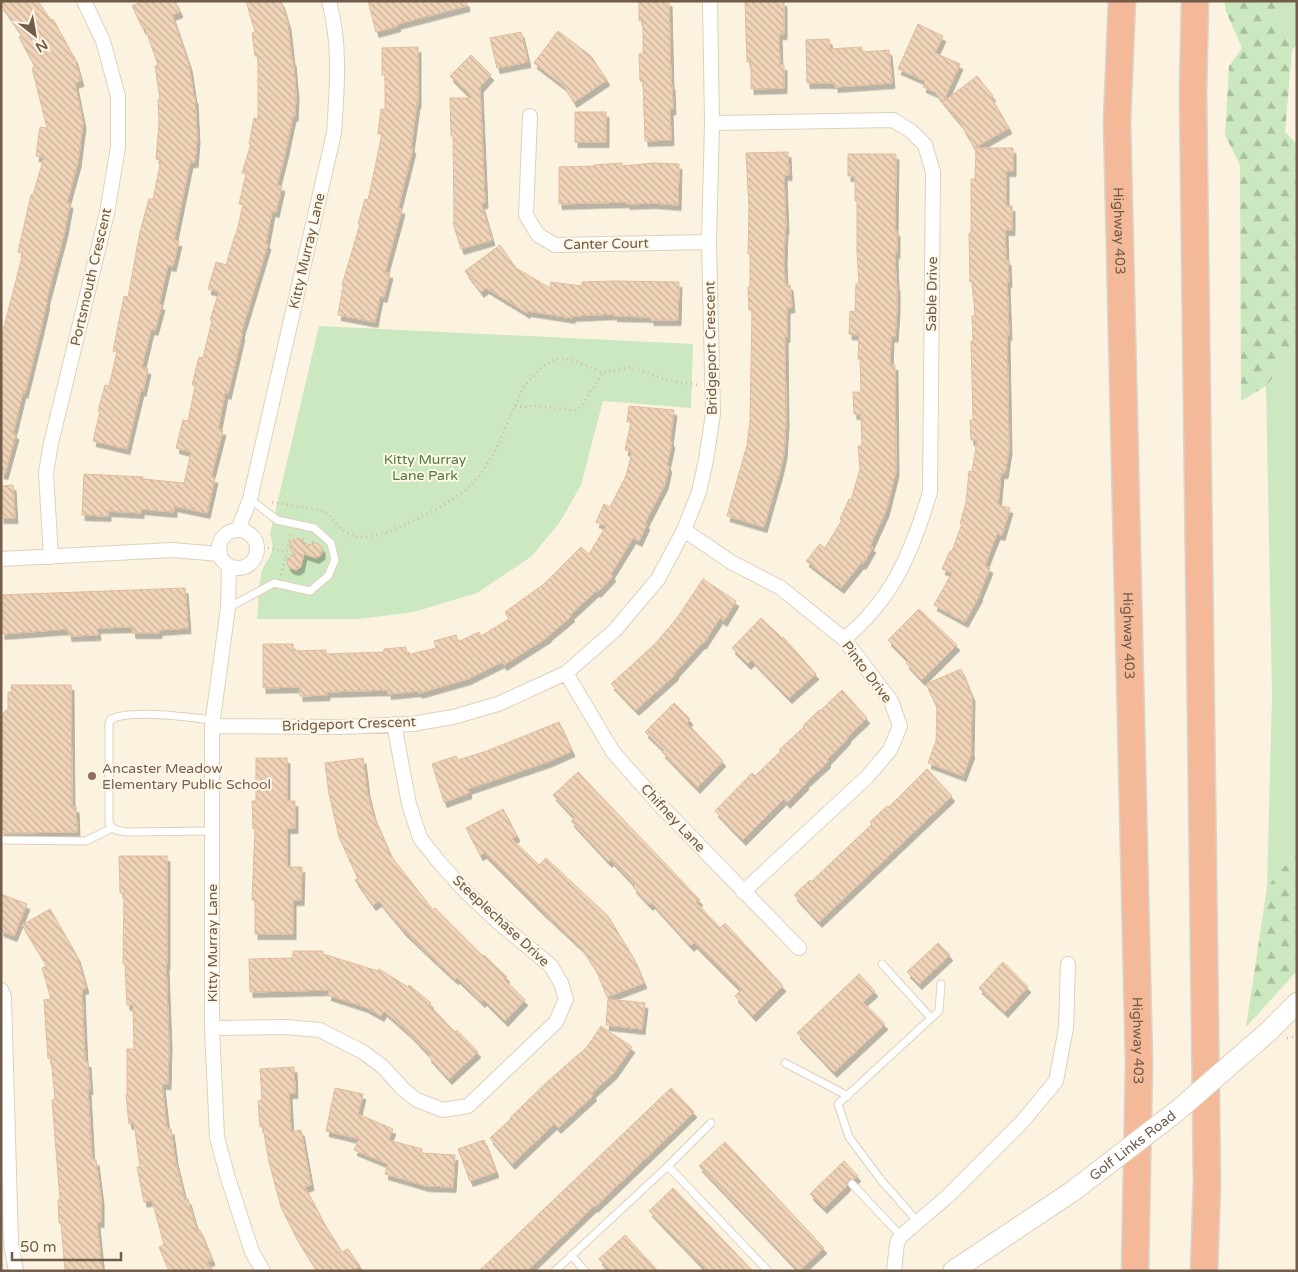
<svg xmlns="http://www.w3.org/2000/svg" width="1298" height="1272" viewBox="0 0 1298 1272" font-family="'Varela Round',sans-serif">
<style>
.green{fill:#cce8c0}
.forest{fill:url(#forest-firs)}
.building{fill:url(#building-back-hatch);stroke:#e2bc9a;filter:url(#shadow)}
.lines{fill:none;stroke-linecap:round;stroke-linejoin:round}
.service-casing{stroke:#dfd0bd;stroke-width:9}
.minor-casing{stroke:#dfd0bd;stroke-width:16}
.secondary-casing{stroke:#e1cfb8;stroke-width:22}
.motorway-casing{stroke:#dad4d0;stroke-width:29}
.path{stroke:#d4b79d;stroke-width:2.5;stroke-dasharray:1 4;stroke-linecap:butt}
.service{stroke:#fff;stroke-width:7}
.minor{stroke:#fff;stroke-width:14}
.secondary{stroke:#fff;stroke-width:20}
.motorway{stroke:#f4b999;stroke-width:26}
.secondary-bridge-casing{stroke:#e1cfb8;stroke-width:22;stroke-linecap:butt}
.secondary-bridge{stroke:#fff;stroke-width:20}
.education-dot{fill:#8d6e63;stroke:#fef7e6;stroke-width:2}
.labels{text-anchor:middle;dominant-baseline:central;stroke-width:4;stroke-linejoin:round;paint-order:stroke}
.street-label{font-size:14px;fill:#715b49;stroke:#fef7e6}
.park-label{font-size:14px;fill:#4f7c44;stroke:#fef7e6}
.education-label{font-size:14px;fill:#785e54;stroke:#fef7e6;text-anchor:start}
</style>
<defs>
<pattern id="forest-firs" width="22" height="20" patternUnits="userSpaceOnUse" patternTransform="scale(1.25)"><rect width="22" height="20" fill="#cce8c0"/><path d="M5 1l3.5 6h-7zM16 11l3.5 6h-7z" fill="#aabf9e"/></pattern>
<pattern id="building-back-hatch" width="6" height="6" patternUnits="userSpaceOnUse" patternTransform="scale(1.25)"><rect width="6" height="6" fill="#f0d4b9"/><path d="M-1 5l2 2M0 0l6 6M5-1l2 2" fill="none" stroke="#c7af98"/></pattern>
<filter id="shadow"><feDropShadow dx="3" dy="5.5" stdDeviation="0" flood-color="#0004"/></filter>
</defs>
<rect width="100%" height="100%" fill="#fbf3e0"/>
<!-- green -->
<path class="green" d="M1273 1H1297V44L1292 50Z
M319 326 693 344 691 408 603 401 581 485 560 522 532 556 477 593 414 612 359 619H257C259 605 258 589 261 575 264 558 278 557 270 534Z
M1297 348V852L1267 887 1272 695 1266 386Z"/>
<!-- forest -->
<path class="forest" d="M1225 1H1273L1292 50 1285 132 1297 144V348L1266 386 1241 401 1240 165 1225 135 1229 66 1242 48 1225 9Z
M1297 852V971L1246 1027 1267 887Z"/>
<!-- building -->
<path class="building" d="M1 1H38L51 20 53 19 73 56H74L81 81 75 83 83 123 78 162 67 202 70 203 65 230 46 302H47L41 328 25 393 23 392 13 433 16 434 5 474 1 473V327H4L23 253 18 252 31 195H33L44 157 36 156 40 127 47 128 32 68 35 67 19 37 22 35 1 5Z
M142 1H175L180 12 172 15 189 65 194 98H195L197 138 195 162H190L174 240 179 241 173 266 168 265 159 304 162 305 155 330 151 329 142 367 148 369 143 391 141 390 127 449 93 441 100 411H98L105 385 109 386 117 352 113 351 124 296 128 297 140 232 149 199H153L161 160 156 159 159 123 158 100 160 99 155 66 158 65 145 28 143 29 132 6Z
M246 1H281L288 24 292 60H293L296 94 295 116H293L285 154 277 185 282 186 276 212 272 211 266 243 268 244 241 333 242 334 228 394 225 393 218 429 223 430 211 477 215 478 207 513 174 506V512L141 509V513L108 511V516L82 515 84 474 143 477V479L184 483 191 452 176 448 183 420 188 421 195 386 192 385 199 357 203 358 212 320H210L219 292 208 289 216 262 226 265 235 235H236L243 205 239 204 246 174 242 173 251 144H249L254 118 258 119V56H255L252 33 255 32Z
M368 1H466L467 6 397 24 398 26 376 32Z
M639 1H669L671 84H672L673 109 670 110 671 140 645 141 643 81H640L639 54H643V21H639Z
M745 1H784V34H779L780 65H784V88L751 89V62H747Z
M918 24 943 36 935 53 960 64 943 102 935 92 923 87 925 81 898 69Z
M558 31 591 56 607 80 574 102 564 86 534 63Z
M521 32 528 62 497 68 490 38Z
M829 39 830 49 862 47V52L889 50 892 83 835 87V83H807L806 40Z
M418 47V103H417L411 147 413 148 398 208 402 209 385 272 390 273 384 297 380 296 375 322 338 315 343 286 342 285 360 224H358L365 199 368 200 382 134H378L381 109 385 110V75H382V48Z
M471 55 491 75 480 87 485 203H481L492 240 461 249 453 223 454 222 453 136H451L450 98H472L450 76Z
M977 76 993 96 991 97 1009 128 974 148 961 124 943 102Z
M575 112H606V142H575Z
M976 148H1013V171H1006V206H1012V230H1005L1006 260H1008L1009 282H1007L1009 335H1007L1009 449 1005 473H1001L998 505 1010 508 1002 535 997 534 985 565 990 568 979 595H980L965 622 934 605 952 573 942 569 950 551H952L962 524H960L966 502 969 471 972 472 977 440H971L970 420H973L971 341H973L972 316H975L972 282H970L969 233H971V179H975Z
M788 152 789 175H784L786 229H785L784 259 785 285H790L792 307 787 308V337H785L786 422 784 453 780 471 764 527 727 516 747 445 750 421 752 310H749L748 287H750V254H748L749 208 746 153Z
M848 154H896L895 231H897V253H895L896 285H897V308L895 337 891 336 890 365H895L896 471 886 511 870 546 873 547 863 564 861 563 841 588 806 561 820 544 825 548 842 520 840 519 849 499 851 500 860 469 858 446H862L861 414H854L853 392H861L860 359H858L859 335 849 334 850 311 855 312 856 284H859L857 253V201H855V176H848Z
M622 163V166L654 163 679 164 678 205 653 203 627 204V202L559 204V167L594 166V165Z
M500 245 516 268 550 288 551 282 582 286V282L613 281 679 282 678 320H651V317L614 316 615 314 572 316V318L528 311 527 313 486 288 481 292 465 271Z
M629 406 674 410 670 441 672 442 667 465 669 466 665 484 645 523 647 524 639 541 633 538 611 574 613 576 598 592 596 591 570 615 572 616 548 636V637L504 665 502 662 468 679 419 693V691L388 694V690L327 692V695L300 696V687L263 688V644H293V651L326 650V654L384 652V649L406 647 407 655 436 648 434 641 456 635 458 642 479 632 481 636 509 619 505 612 544 584 581 547 589 554 606 526 596 522 604 504 610 507 626 476 632 452 625 450 631 422H627Z
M13 485 15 518H1V486Z
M297 539 302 540 307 547 313 543 319 544 322 548V554L316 558 304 554 301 567 296 570 290 568 287 564 288 559 294 554 290 548 291 542Z
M703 579 736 601 724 621 720 618 703 644 702 643 675 673 676 674 636 710 611 684 655 644 677 618Z
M185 588 188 628 159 630V633H133L132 627 97 628 98 635 69 636 68 629 2 634 1 595Z
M919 609 957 645 922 680 906 663 908 660 888 640Z
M761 618 782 638 783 637 816 674 789 698 752 660 748 664 732 648Z
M961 669 972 696 971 751 972 752 963 776 928 763 936 741 937 708 926 684Z
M11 685H71L72 807H76L77 832 1 833V715L8 709V692H12Z
M842 690 867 718 847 737 848 738 827 760 828 762 805 783 806 784 787 803 784 799 743 840 715 811 752 773 755 776 781 751 779 750 804 727 803 726 819 710 820 711Z
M674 703 690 719 687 723 723 761 697 788 662 752 664 750 645 732Z
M559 722 572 751 550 761 468 789 469 793 444 802 432 764 456 756 458 760 487 751Z
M256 758H287V801H295V828H287V867H302L301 900H293V934H255V900H252L255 828 253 829 252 801H256Z
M363 758 367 791 373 815 391 856 433 910 435 908 483 956 484 955 507 977 504 979 525 1000 505 1021 484 1000 482 1002 457 978 455 979 429 955 403 930 379 901 373 905 355 880 358 879 339 837 329 794 325 763Z
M927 769 952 796 819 922 794 895 810 880 811 882 833 861 872 824 870 822 887 806 889 807Z
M578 772 700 900 696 902 720 928 725 923 783 986 753 1016 735 996 741 990 694 943 691 946 652 903 650 905 633 887 635 885 611 860 609 862 571 821 575 818 553 795Z
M503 809 517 836 512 839 539 865 546 858 608 916 634 959 644 983 607 997 596 970 582 948 539 908 484 853 480 855 466 828Z
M119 856H167V964H166L169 1043 168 1084H162L167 1129H171L175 1159 185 1200 188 1199 197 1231 200 1230 212 1260 207 1262 213 1271H169L159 1247 164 1245 152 1200 144 1202 137 1167H140L134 1123 129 1124 126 1095H127V1049H134L133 1005H127L125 964H123L124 893H120Z
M1 894 27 904 14 936 1 931Z
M50 909 77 956 86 988 82 989 85 1062H88L90 1089H88L92 1160H96L101 1199V1222H97L102 1271H65L61 1223H59L58 1200H60L52 1100 55 1099 51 1058 48 1059 44 1000 51 999 42 968 47 966 22 925Z
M938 943 950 955 919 984 907 972Z
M293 951H323V954L378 971 379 969 408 987 409 985 431 1003 429 1005 455 1032 457 1030 478 1052 449 1079 428 1056 430 1055 409 1033 384 1011 381 1016 365 1007 328 995 330 990 250 992 249 959 293 958Z
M1003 962 1028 987 1005 1012 979 988Z
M859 974 875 991 863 1002 885 1024 834 1072 797 1033Z
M608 999 645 1003 642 1029 606 1025Z
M601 1026 632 1047 614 1073 592 1093 594 1095 558 1128 554 1124 512 1164 490 1138 511 1119 510 1118 547 1082 587 1047Z
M294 1067 295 1093H289L291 1132 301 1130 311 1185 305 1187 325 1225 342 1252 348 1249 360 1266 353 1271H317L297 1239 281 1207 269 1162 263 1127H260L258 1101 262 1100 260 1069Z
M335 1088 363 1094 358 1114 393 1129 388 1140 422 1149 421 1153 455 1155 453 1187 426 1186 385 1174 388 1164 354 1150 359 1139 326 1131Z
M671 1088 694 1112 595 1207 594 1206 527 1271H479Z
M484 1140 496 1172 470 1181 458 1149Z
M725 1142 824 1248 799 1271 699 1166Z
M844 1161 858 1176 854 1179 848 1181 847 1186 824 1208 810 1194Z
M673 1188 753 1271H707L649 1211Z
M625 1235 658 1271H610L599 1259Z"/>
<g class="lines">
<!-- service casing -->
<g class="service-casing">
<path id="service" d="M228 608 274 583 310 591 328 576 335 560 331 543 314 528 277 520 250 499
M212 831 127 832C119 831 113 831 109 823V725L110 720C128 708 191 718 213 720
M1 840 86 841 112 828
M882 964 931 1018
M785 1063 848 1096
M668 1166 768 1271
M852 1184 901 1236
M918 1222 881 1180 849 1137 838 1104 939 1011 941 984
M571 1255 585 1271
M555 1271 668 1166 711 1123"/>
</g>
<!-- minor casing -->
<g class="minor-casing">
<path id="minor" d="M530 116 526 215 538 235 555 245 709 242
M712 123 893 120 911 131 925 145 933 172 930 492C912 552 893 599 844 639
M219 549a19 19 0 1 1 38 0a19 19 0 1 1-38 0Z
M238 530 250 499 334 133C337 88 341 46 329 1
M684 530 731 562 781 588 844 639 891 701 900 726 890 750 867 777 743 892
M51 557 46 473 51 443 107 213 118 147V96L103 41 84 1
M1 559 172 550 220 554
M229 566 228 608 212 726V1028L217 1137 227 1175 252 1252 263 1271
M566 673 613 752 658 803 799 948
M212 726 339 727 412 724 453 717 498 704 566 673 615 630 658 579 684 530 699 492 706 460 713 414 709 242 712 123 710 1
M1 990 4 997 11 1244 16 1271
M212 1028 285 1027 320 1030 363 1052 383 1067 404 1090 417 1100 443 1110 468 1106 556 1022 566 999 561 983 551 966 497 921 466 892 439 862 420 838 409 804 394 724
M894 1271 897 1243 901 1236 948 1196 1022 1122 1056 1081 1066 1028 1068 964"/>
</g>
<!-- secondary casing -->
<g class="secondary-casing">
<path id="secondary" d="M1268 1032 1297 1003
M953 1271 1073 1191"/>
</g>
<!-- motorway casing -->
<g class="motorway-casing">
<g id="motorway">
<path id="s1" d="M1122 1 1117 121 1139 1063 1135 1271"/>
<path d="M1195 1 1193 94 1207 1183 1204 1271"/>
</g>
</g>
<!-- path -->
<path class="path" d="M515 407 539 406 574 411 581 406 603 373
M272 502 319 510 327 513 340 528 354 537H367L386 533 432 512 465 491 480 475 494 453 524 386 543 366 555 359 564 358 573 360 603 373 631 367 666 380 699 385
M289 543 297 538 303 539 307 546 314 541
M258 546 286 552
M286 558 293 554 299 555 306 551 307 547
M281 575 291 534
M1287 1038H1289L1297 1035"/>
<!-- service -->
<use href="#service" class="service"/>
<!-- minor -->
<use href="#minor" class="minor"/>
<!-- secondary -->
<use href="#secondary" class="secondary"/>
<!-- motorway -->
<use href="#motorway" class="motorway"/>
<!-- secondary-bridge casing -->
<g class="secondary-bridge-casing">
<g id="secondary-bridge">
<path id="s2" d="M1073 1191 1177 1111 1268 1032"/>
</g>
</g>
<!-- secondary-bridge -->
<use href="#secondary-bridge" class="secondary-bridge"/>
</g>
<!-- markers -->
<circle class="education-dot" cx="92" cy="776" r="5"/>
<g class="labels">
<!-- street labels -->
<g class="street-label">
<text stroke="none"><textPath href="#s1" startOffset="230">Highway 403</textPath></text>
<text transform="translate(606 244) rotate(-1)">Canter Court</text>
<text transform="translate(307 251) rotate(-77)">Kitty Murray Lane</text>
<text transform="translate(91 277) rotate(-77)">Portsmouth Crescent</text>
<text transform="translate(932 294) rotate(-89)">Sable Drive</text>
<text transform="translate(711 348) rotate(-91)">Bridgeport Crescent</text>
<text stroke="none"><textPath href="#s1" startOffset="635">Highway 403</textPath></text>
<text transform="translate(867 672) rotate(53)">Pinto Drive</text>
<text transform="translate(349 724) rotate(-2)">Bridgeport Crescent</text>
<text transform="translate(673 818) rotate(47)">Chifney Lane</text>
<text transform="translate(501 921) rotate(43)">Steeplechase Drive</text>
<text transform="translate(212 943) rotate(-90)">Kitty Murray Lane</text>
<text stroke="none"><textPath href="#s1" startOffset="1040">Highway 403</textPath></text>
<text stroke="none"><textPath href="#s2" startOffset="75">Golf Links Road</textPath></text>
</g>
<!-- park labels -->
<g class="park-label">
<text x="425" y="459">Kitty Murray<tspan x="425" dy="16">Lane Park</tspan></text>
</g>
<!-- education labels -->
<g class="education-label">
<text x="102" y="768">Ancaster Meadow<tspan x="102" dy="16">Elementary Public School</tspan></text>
</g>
</g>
<!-- border -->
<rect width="1298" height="1272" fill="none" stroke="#715b49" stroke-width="5"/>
<!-- north arrow -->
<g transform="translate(35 35) rotate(149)" stroke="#fef7e6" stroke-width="4" paint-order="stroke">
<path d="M0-4L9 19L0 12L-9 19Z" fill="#715b49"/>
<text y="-8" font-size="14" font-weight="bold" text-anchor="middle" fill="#715b49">N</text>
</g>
<!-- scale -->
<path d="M12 1252v8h109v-8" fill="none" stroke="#715b49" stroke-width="2.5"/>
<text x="20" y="1252" font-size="15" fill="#715b49" stroke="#fef7e6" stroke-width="4" paint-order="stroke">50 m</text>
</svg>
